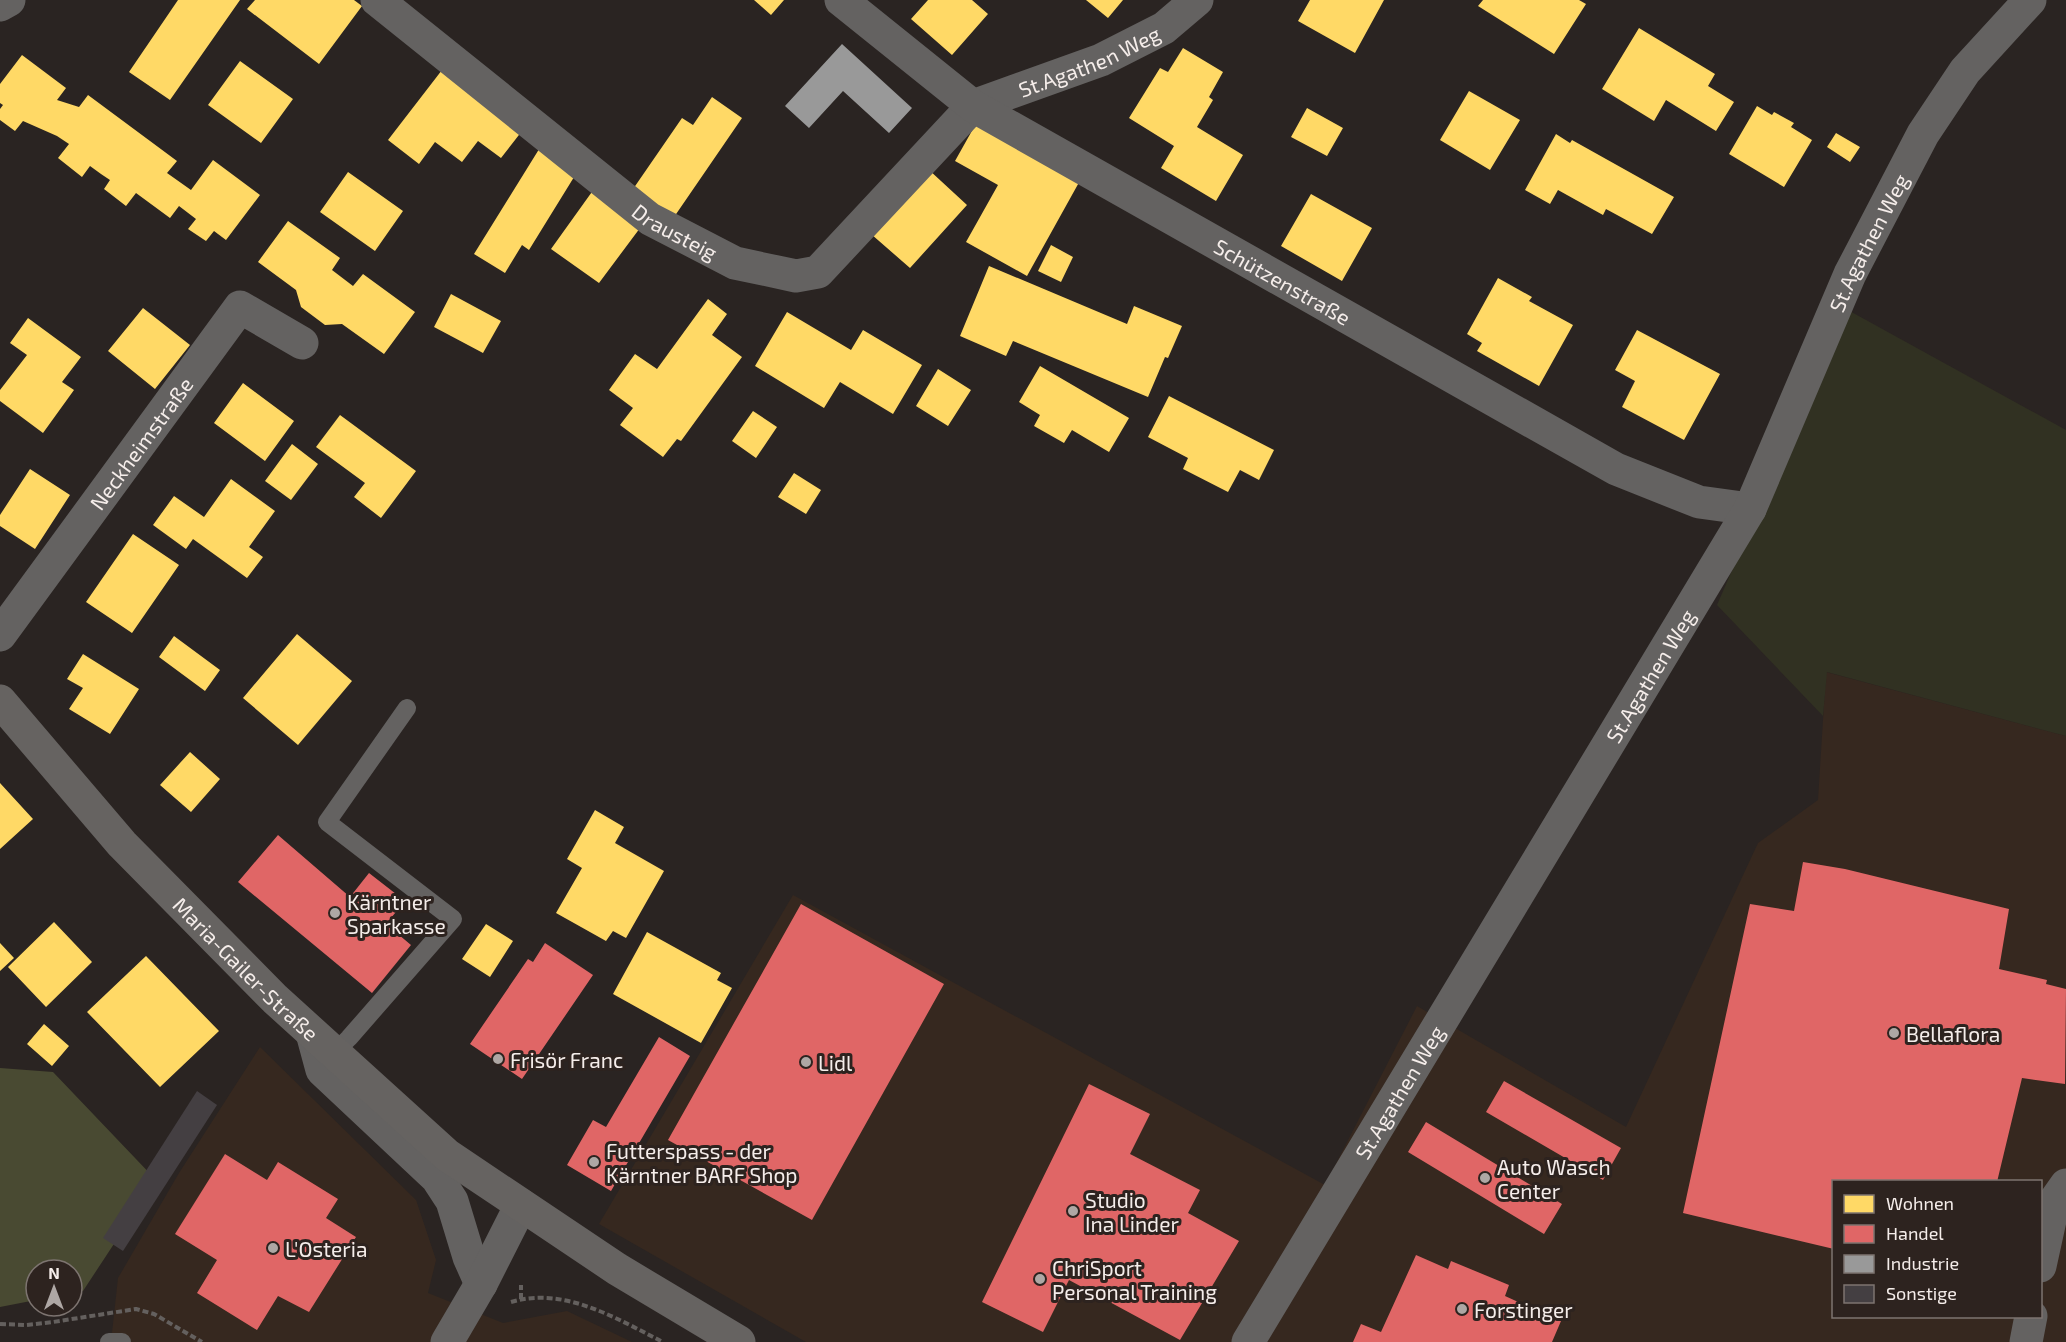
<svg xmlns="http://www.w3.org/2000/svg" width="2066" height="1342" viewBox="0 0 2066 1342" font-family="'Exo 2',sans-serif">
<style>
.commercial{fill:#36281f;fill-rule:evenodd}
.green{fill:#313122}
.forest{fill:#494a32}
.homes{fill:#ffd966}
.shops{fill:#e06666}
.industry{fill:#999}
.building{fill:#443f42}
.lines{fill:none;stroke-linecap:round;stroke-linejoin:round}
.path{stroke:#64605e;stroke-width:4;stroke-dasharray:6 3;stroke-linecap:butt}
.service{stroke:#646261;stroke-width:18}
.minor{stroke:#646261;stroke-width:33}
.primary{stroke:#666361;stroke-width:33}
.poi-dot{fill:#aea7a4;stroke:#2d231f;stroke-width:2}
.labels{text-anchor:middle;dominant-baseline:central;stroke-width:6;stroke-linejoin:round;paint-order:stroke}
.street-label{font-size:21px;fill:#f5edea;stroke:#2d231f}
.poi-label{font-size:21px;fill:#f5edea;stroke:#2d231f;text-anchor:start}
</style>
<rect width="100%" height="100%" fill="#2a2422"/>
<!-- commercial -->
<path class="commercial" d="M1826 672 2066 736V1342H806L599 1224 793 895 1325 1185 1417 1006 1626 1127 1758 843 1818 800ZM1834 1182H2040V1316H1834Z
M260 1047 416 1200 436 1260 428 1293 503 1323 567 1311 632 1342H111L118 1278 179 1173Z"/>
<!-- green -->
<path class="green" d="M1846 309 2066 430V736L1827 672 1823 716 1717 605Z"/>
<!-- forest -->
<path class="forest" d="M0 1068 53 1072 156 1180 83 1291 72 1293V1270H36V1300L0 1307Z"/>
<!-- homes -->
<path class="homes" d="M178 0H240L170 100 129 72Z
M255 0H354L362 6 319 64 247 9Z
M754 0H784L771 15Z
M928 0H972L988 14 952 55 911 19Z
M1086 0H1123L1108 18Z
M1310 0H1384L1355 53 1298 21Z
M1483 0H1579L1586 4 1554 54 1478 6Z
M1639 28 1715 74 1708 86 1734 102 1716 131 1666 100 1654 121 1602 89Z
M1183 48 1223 72 1209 97 1213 100 1197 127 1243 155 1216 201 1161 168 1174 146 1129 118 1160 68 1168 72Z
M22 55 66 88 57 100 79 107 88 95 177 161 167 173 191 190 213 160 260 195 226 240 214 231 206 241 188 229 196 219 179 206 170 218 136 193 126 206 104 189 110 180 101 174 90 166 82 177 58 158 69 144 57 136 23 121 15 131 0 120V109L3 105 0 103V84Z
M240 61 293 99 261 143 208 105Z
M442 70 522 131 501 158 478 141 462 162 435 142 419 164 388 140Z
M1469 91 1520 120 1490 170 1440 140Z
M712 97 742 118 672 220 631 192 682 118 693 125Z
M1757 106 1772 115 1774 112 1794 123 1791 127 1812 140 1784 187 1729 154Z
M1307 108 1343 128 1327 156 1291 137Z
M978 120 1082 177 1027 276 966 242 998 185 955 161Z
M1836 133 1860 147 1850 162 1827 147Z
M1556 134 1570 143 1572 140 1674 197 1652 234 1606 209 1603 215 1558 190 1550 204 1525 190Z
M541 146 579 169 529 250 522 245 505 273 474 254Z
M928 169 967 205 910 268 871 234Z
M348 172 403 211 375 251 320 212Z
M594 189 643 224 599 283 551 249Z
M1311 194 1372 228 1342 281 1281 246Z
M288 221 340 258 332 270 353 286 363 274 415 312 384 354 342 324 325 325 301 307 296 290 258 262Z
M1051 245 1073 257 1061 282 1038 271Z
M989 266 1127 324 1134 306 1182 326 1168 358 1165 357 1148 397 1013 341 1006 356 960 336Z
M1498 278 1532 297 1529 301 1573 325 1539 386 1477 351 1482 343 1467 334Z
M451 294 501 321 483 353 434 327Z
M708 299 727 314 712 335 742 357 681 441 677 439 663 457 620 425 633 408 609 390 635 354 657 369Z
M143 308 190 345 155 389 108 351Z
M787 312 851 350 863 330 922 365 893 414 840 382 824 408 755 366Z
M28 318 81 357 62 382 74 390 43 433 0 401V390L27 355 10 343Z
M1637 330 1720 374 1684 440 1622 407 1635 381 1615 370Z
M1040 366 1129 418 1109 452 1072 430 1064 443 1034 426 1040 415 1019 402Z
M938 369 971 390 948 426 916 406Z
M243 383 294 421 265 461 214 423Z
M1169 396 1274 450 1259 480 1240 470 1228 492 1183 469 1188 458 1148 437Z
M753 411 777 427 756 458 732 441Z
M340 415 416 471 381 518 354 497 365 483 316 447Z
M292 444 318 464 291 500 265 481Z
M30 469 70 495 35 549 0 526V515Z
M794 473 821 490 806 514 778 497Z
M231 479 275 511 249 547 263 557 247 578 193 539 186 549 153 525 174 496 204 517Z
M133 534 179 565 132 633 86 602Z
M297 634 352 681 298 745 243 698Z
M174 636 220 670 205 691 159 657Z
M83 654 139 689 110 734 69 709 83 688 67 679Z
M190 752 220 779 191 812 160 785Z
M0 783 33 819 0 849Z
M595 810 624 827 615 843 664 871 626 938 613 931 606 941 556 913 582 868 567 859Z
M54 922 92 962 46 1007 8 967Z
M486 924 513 941 490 977 462 959Z
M647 932 721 973 717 980 732 988 701 1043 613 994Z
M0 943 14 958 0 971Z
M146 956 219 1031 160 1087 87 1012Z
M44 1024 69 1046 52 1066 27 1044Z"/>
<!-- shops -->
<path class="shops" d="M278 835 350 897 369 873 405 901 386 924 411 945 372 993 238 882Z
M1803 862 1845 869 2009 909 1999 969 2047 980 2046 984 2066 989 2065 1084 2022 1078 1997 1182H1834V1249L1683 1213 1750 904 1794 911Z
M801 904 944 984 812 1220 668 1140Z
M545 943 593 975 522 1079 470 1044 528 959 533 962Z
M659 1037 690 1056 611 1191 567 1165 593 1120 606 1127Z
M1504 1081 1621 1148 1603 1180 1486 1112Z
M1089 1084 1150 1114 1130 1154 1200 1190 1188 1213 1239 1241 1180 1340 1069 1280 1043 1332 982 1302Z
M1426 1122 1562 1204 1544 1234 1408 1152Z
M225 1154 267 1180 278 1162 338 1199 326 1218 356 1237 309 1312 278 1296 257 1330 197 1293 217 1260 175 1234Z
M1416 1255 1448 1269 1451 1261 1509 1285 1505 1296 1561 1321 1552 1342H1353L1361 1324 1381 1332Z"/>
<!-- industry -->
<path class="industry" d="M842 44 912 108 889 133 843 91 809 128 785 106Z"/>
<!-- building -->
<path class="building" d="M197 1091 217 1105 123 1251 103 1238Z"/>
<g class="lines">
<!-- path -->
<path class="path" d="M521 1299V1285
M511 1302C565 1286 617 1319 663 1342
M0 1324 26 1325 53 1322 136 1309 154 1314 202 1342"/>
<!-- service -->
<path class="service" d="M334 1053 349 1038 453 919 327 822 407 708
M109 1342H122"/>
<!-- minor -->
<g class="minor">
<path id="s1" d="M377 0 650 219 735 263 796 276 818 272 973 106 1101 60 1164 28 1197 0"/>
<path id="s2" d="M841 0 973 106 1616 469 1699 502 1750 509"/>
<path d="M0 5 9 0"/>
<path id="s3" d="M0 635 240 307 302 343"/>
<path d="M312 1033 322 1070 437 1178 452 1201 469 1257 481 1284"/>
<path d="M2040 1266 2054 1202 2066 1185"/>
<path d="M447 1342 481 1284 521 1205"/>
<path id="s4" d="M1248 1342 1750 509 1850 274 1923 134 1965 71 2030 0"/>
<path d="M2026 1342 2031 1316"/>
</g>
<!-- primary -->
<path class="primary" id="s5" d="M0 701 122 844 275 999 447 1155 617 1269 739 1342"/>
</g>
<!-- markers -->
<g class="poi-dot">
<circle cx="335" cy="913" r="6"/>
<circle cx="1894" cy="1033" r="6"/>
<circle cx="498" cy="1059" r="6"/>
<circle cx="806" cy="1062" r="6"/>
<circle cx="594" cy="1162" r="6"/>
<circle cx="1485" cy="1178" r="6"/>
<circle cx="1073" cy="1211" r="6"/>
<circle cx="273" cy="1248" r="6"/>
<circle cx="1040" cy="1279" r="6"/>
<circle cx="1462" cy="1309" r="6"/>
</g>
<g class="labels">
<!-- street labels -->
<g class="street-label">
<text stroke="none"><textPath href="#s1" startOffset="882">St.Agathen Weg</textPath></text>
<text stroke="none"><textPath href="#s1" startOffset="378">Drausteig</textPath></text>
<text stroke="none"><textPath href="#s4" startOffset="1264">St.Agathen Weg</textPath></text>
<text stroke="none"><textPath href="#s2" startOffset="525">Schützenstraße</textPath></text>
<text stroke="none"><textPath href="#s3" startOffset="238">Neckheimstraße</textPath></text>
<text stroke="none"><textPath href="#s4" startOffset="778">St.Agathen Weg</textPath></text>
<text stroke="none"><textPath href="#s5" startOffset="364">Maria-Gailer-Straße</textPath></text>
<text stroke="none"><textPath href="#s4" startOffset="292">St.Agathen Weg</textPath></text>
</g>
<!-- poi labels -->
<g class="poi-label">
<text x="347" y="901">Kärntner<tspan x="347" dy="24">Sparkasse</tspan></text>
<text x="1906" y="1033">Bellaflora</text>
<text x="510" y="1059">Frisör Franc</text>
<text x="818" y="1062">Lidl</text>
<text x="606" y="1150">Futterspass - der<tspan x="606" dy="24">Kärntner BARF Shop</tspan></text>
<text x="1497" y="1166">Auto Wasch<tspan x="1497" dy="24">Center</tspan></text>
<text x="1085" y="1199">Studio<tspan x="1085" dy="24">Ina Linder</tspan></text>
<text x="285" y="1248">L'Osteria</text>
<text x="1052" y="1267">ChriSport<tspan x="1052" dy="24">Personal Training</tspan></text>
<text x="1474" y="1309">Forstinger</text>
</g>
</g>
<!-- legend -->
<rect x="1832" y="1180" width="210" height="138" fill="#2d231f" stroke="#7d7470" stroke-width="1.5"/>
<rect x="1844" y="1195" width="30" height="18" fill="#ffd966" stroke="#7d7470" stroke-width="1.5"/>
<text x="1886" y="1210" font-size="18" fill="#f5edea">Wohnen</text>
<rect x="1844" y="1225" width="30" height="18" fill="#e06666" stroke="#7d7470" stroke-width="1.5"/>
<text x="1886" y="1240" font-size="18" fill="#f5edea">Handel</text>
<rect x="1844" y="1255" width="30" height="18" fill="#999999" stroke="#7d7470" stroke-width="1.5"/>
<text x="1886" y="1270" font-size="18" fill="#f5edea">Industrie</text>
<rect x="1844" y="1285" width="30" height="18" fill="#443f42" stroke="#7d7470" stroke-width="1.5"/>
<text x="1886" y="1300" font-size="18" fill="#f5edea">Sonstige</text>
<!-- north arrow -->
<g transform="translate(54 1288)"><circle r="28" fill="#2d231f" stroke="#7d7470" stroke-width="1.5"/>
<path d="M0-4.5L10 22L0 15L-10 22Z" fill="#aea7a4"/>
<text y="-9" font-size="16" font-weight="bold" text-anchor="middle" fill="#f5edea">N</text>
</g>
</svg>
